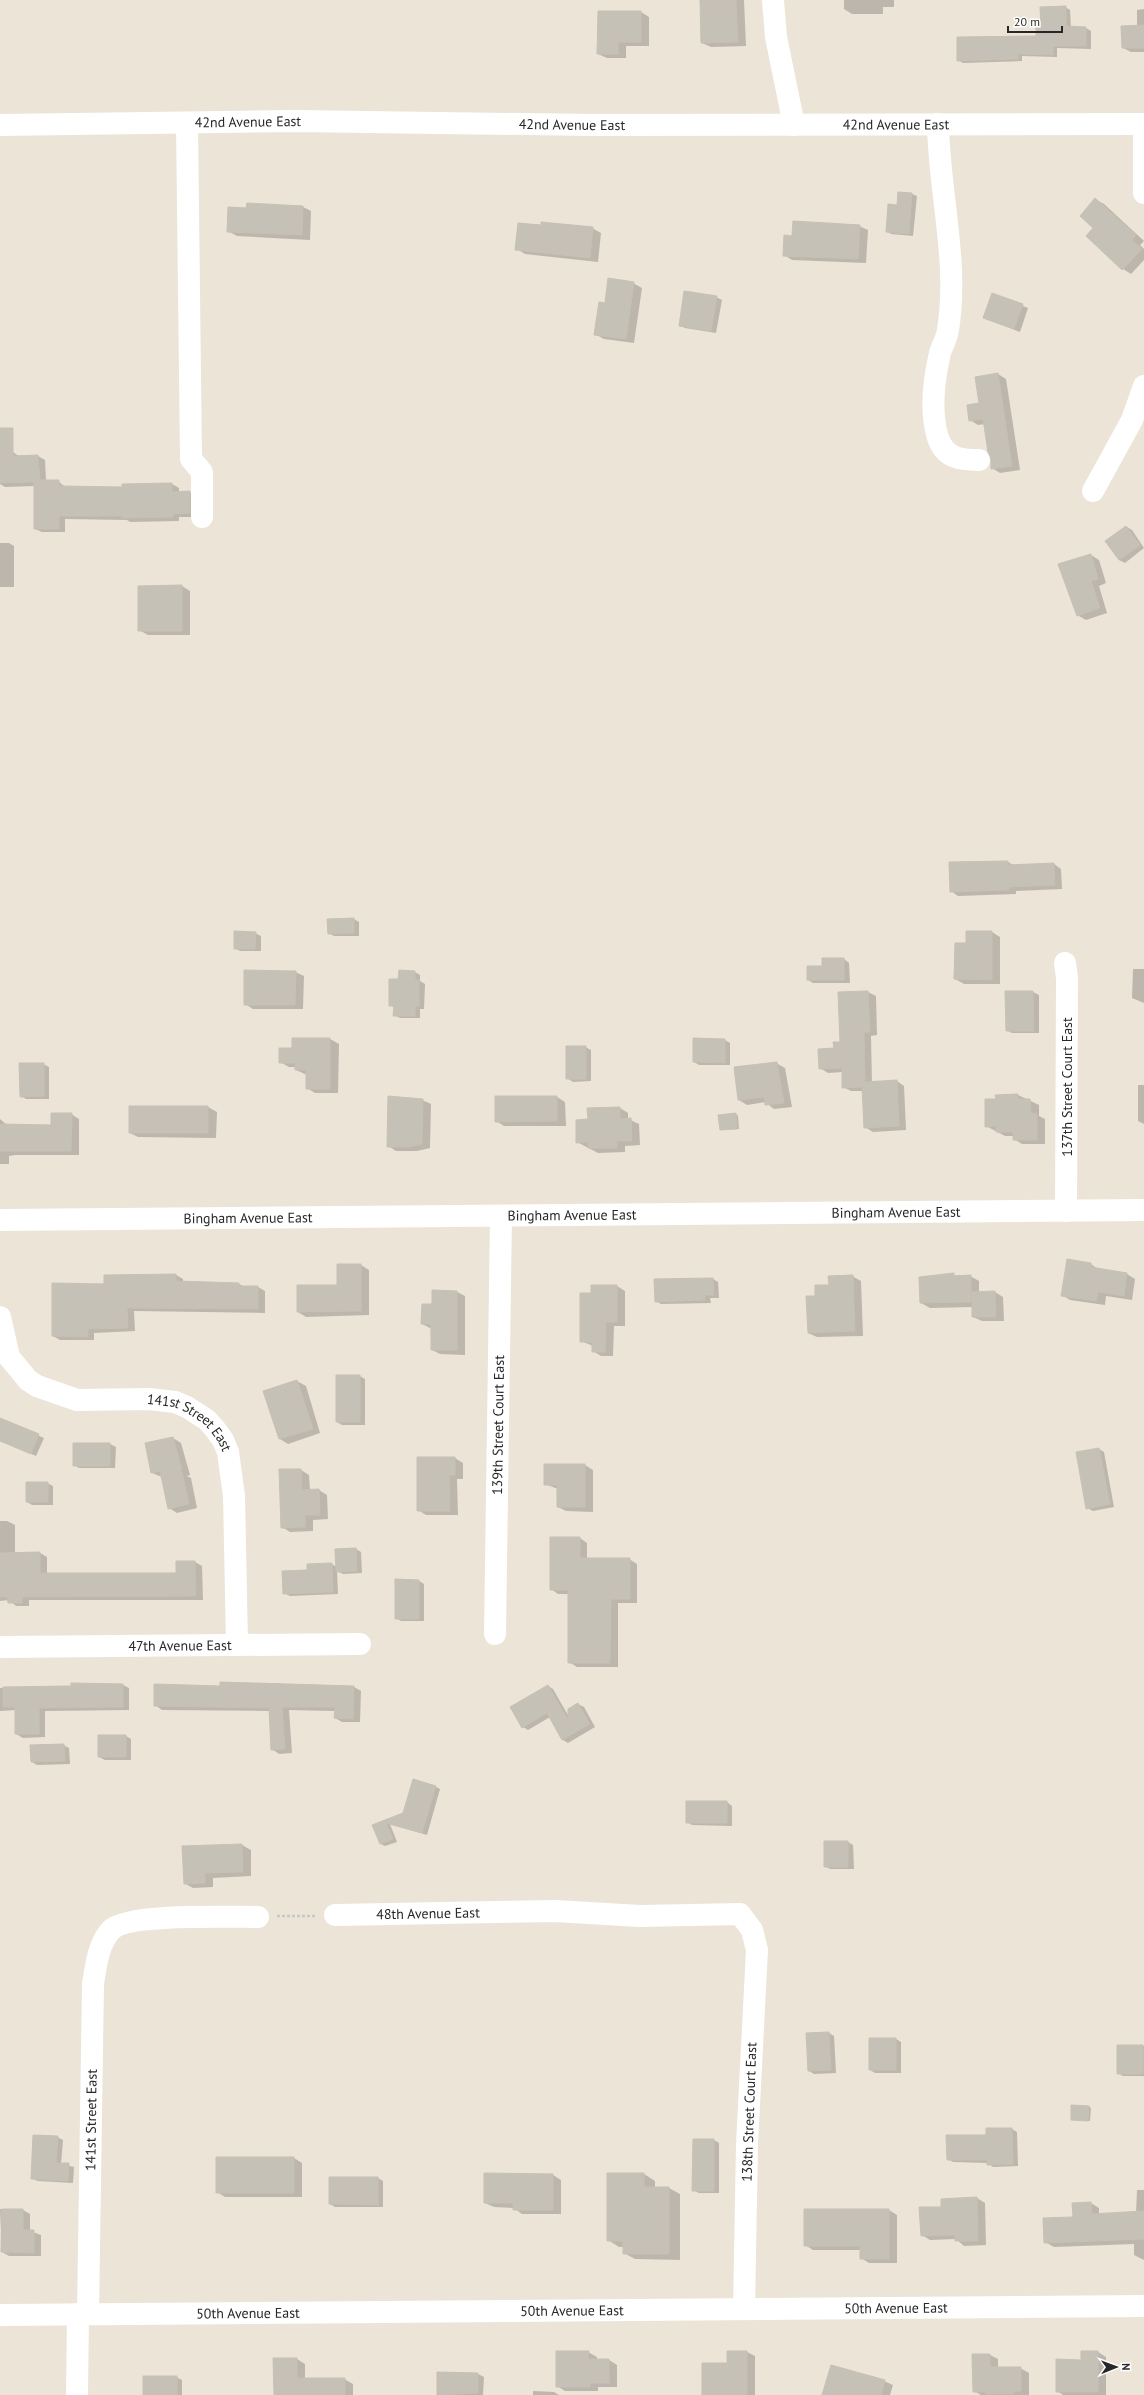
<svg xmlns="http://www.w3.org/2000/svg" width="1144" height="2395" viewBox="0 0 1144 2395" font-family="'PT Sans',sans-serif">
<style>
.shadow{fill:#0003}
.building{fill:#c6c1b7;stroke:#c6c1b1}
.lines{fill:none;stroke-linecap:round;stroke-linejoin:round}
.path{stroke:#c7c7c7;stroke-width:2.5;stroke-dasharray:3 2;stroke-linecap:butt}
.minor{stroke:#fff;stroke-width:22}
.labels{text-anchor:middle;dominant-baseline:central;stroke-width:4;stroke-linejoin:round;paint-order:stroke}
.street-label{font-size:14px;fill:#272727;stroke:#fff}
</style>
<rect width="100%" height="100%" fill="#ebe4d7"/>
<!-- shadow -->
<path class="shadow" d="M701 0H744L746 46 711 47 702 43Z
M844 0H894V7H883V14H852L844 9Z
M1065 7 1070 10 1071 28H1086L1091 31V49L1057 48V57L1022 56V61L963 63 958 60 1037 37 1042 27Z
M1144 9V52H1131L1123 48 1137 27V10Z
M641 12 649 17V46H626V58H607L598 54Z
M898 193 912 194 917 196 913 236 891 234 887 231 898 206Z
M1096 200 1104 204 1144 241 1140 245 1144 249V260L1131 274 1123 269 1088 236 1094 228Z
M248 204 303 207 311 211 310 240 237 236 228 231 247 209Z
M859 226 868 230 866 263 792 260 784 255 793 237Z
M592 228 601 233 598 262 525 254 517 249Z
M633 283 642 288 634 343 604 339 595 334 606 304Z
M993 294 1028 308 1020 332 984 318Z
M716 297 722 300 716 333 685 328 680 325Z
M998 374 1006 379 1020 470 1000 473 992 468V460L985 424 978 425 970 420Z
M0 452H13L20 457 38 456 45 460 46 481H58L65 487 123 488V485L172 484 179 488V492H189L196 496V517H179V521L130 522 127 520 65 519V532H42L35 529V486L5 487 0 484Z
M1127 527 1132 530 1144 548 1125 563 1119 560Z
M0 543H9L14 546V587H0Z
M1091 555 1099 560 1106 583 1099 586 1107 613 1086 620 1077 615Z
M182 586 190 591V635H148L139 630Z
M1008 862 1015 866 1054 864 1061 869 1062 889 1016 891V894L958 896 951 891Z
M354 919 359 922V936H334L329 933Z
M967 932H992L1000 937V984H964L955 979 967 944Z
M255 933 261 936V951H240L235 948Z
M823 959H844L849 963 850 983H813L808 980 823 967Z
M1133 969H1144V1003L1132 998Z
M400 971 415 972 420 975V981L425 984 424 1009H420V1018H400L394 1015 395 1008 390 1005 399 980Z
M295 972 304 976 303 1009H253L245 1004Z
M868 992 876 996 877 1035 871 1036 872 1083 897 1081 904 1086 906 1130 873 1132 865 1127 863 1091H851L843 1087V1072L828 1073 820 1068 841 1043 839 993Z
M1006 992H1033L1039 995V1033H1012L1006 1030Z
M293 1039H330L339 1044 338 1093H315L307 1088V1075L296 1070V1067H289L280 1062 293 1049Z
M725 1040 730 1043V1065H699L694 1062Z
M585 1047 591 1050V1081L573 1082 567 1078Z
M776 1063 785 1068 792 1107 774 1109 765 1102 747 1105 739 1100Z
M43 1064 49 1067V1099H26L21 1096Z
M1138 1085H1144V1124L1138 1121Z
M1018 1095 1039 1105V1116L1045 1119V1144H1022L1014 1139V1136H1005L986 1126 997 1100Z
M388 1097 422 1100 431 1104 430 1148 417 1151H396L388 1146Z
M496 1097H557L565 1102 566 1126H504L496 1121Z
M130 1107H208L217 1112 216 1138 138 1137 130 1133Z
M620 1108 628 1113V1119L639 1124 640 1145 625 1146V1152L598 1153 577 1142Z
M71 1114 79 1119V1155H15L9 1156V1164H0V1119L8 1126H52Z
M736 1114 738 1116 739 1129H721Z
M1068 1260 1091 1264 1099 1270 1127 1274 1135 1279 1132 1300 1106 1296 1105 1305 1070 1300 1062 1295Z
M361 1265 369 1270V1315L306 1317 298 1312 338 1286Z
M176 1275 183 1279V1282L239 1284 245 1287H258L265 1291V1313L134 1311 135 1331 94 1333V1340H60L53 1336 105 1285Z
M937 1275 970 1276 979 1281V1293L995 1292 1003 1297 1004 1321H982L973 1317V1307L930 1308 921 1303Z
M852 1276 861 1281 863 1336 817 1337 808 1333 816 1297 830 1286Z
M713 1279 718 1282 719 1298H710L711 1303 661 1304 656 1301Z
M617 1286 625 1291V1326H614L613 1356H601L593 1351V1346L581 1341 592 1294Z
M457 1292 465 1296V1355L440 1354 432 1350V1329L422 1324Z
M360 1376 365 1379V1425H342L337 1422Z
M297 1381 306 1386 320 1433 288 1444 280 1439Z
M0 1419 44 1438 36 1456 0 1440Z
M173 1438 181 1443 190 1475 187 1476 191 1478 197 1508 177 1513 169 1508 162 1477 152 1473 146 1444Z
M74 1444H110L116 1447 115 1468H79L74 1465Z
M1099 1449 1104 1452 1114 1507 1093 1511 1087 1508Z
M455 1458 463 1463V1479H457L458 1515H426L418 1510Z
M585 1465 593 1470V1512L566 1511 558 1507V1489L545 1484Z
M301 1470 309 1475 310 1490H319L327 1495 328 1519 313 1520V1531L290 1532 282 1527Z
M47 1483 53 1486V1505H32L27 1502Z
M0 1521H7L15 1525V1554L40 1553 47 1557V1574H177L195 1562 202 1566 203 1600H29V1606H16L9 1600 0 1601Z
M580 1538 587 1543V1559H629L637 1564V1603H618V1667H577L569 1662V1594H558L551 1589Z
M356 1549 361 1552 362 1573 343 1574 337 1571 338 1594 290 1596 284 1593 308 1571 331 1564 337 1567Z
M419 1581 424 1584V1621H401L396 1618Z
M279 1683 284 1686 354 1687 361 1691 360 1722H342L335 1718V1711L289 1710 292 1753 279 1754 272 1749 270 1711 162 1710 155 1705 221 1687V1684Z
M123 1685 129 1688V1710L45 1711V1737L23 1738 16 1734V1710L0 1711V1688Z
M548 1686 553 1689 569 1717 578 1704 584 1707 595 1727 568 1743 563 1740 550 1717 528 1730 523 1727Z
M126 1736 131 1739V1760H105L99 1757Z
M63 1745 69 1748 70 1764 37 1765 32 1762Z
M436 1787 440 1789 427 1835 390 1824 397 1842 385 1846 381 1844 374 1826 404 1814Z
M727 1802 732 1806V1826L692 1825 687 1822Z
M825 1842H848L853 1845 854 1869H830L825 1866Z
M242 1845 251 1850V1876L213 1878V1887L193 1888 184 1883 183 1847Z
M829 2033 834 2036 836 2073 814 2074 809 2071 807 2034Z
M896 2039 901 2042V2073H875L870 2070Z
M1118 2046H1144V2076H1123L1118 2073Z
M1088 2106 1091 2108 1090 2121 1072 2119Z
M987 2129H1012L1017 2132 1018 2166 993 2167 988 2163 953 2162 948 2159 987 2136Z
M57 2137 63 2140 61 2164 74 2167 73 2183 37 2181 32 2178Z
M714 2140 719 2143V2193H699L693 2190Z
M217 2158H294L302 2163V2197H225L217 2192Z
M608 2174H644L655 2181V2188H669L680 2194V2260L635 2259 624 2253V2247H619L608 2240Z
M553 2175 561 2180V2214H522L514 2208 494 2207 485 2203Z
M330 2178H378L383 2181V2207H335L330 2204Z
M1137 2190H1144V2260L1134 2255V2244L1054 2247 1045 2242 1091 2203 1099 2208V2214L1136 2213Z
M977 2198 985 2203 986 2245 964 2246 956 2239 930 2240 922 2235Z
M0 2209 23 2210 30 2214V2231L41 2235V2256H9L2 2252Z
M889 2210 897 2215V2263H869L861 2258V2250H813L805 2245Z
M588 2352 597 2357V2360H609L617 2365V2387H598V2391H565L557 2386Z
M747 2352 755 2356V2395H703L728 2364Z
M1082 2352H1098L1106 2357V2395H1063L1057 2391 1082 2361Z
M973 2355H990L998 2359V2368H1020L1029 2373V2395H981L974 2391Z
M297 2359 305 2364V2379H344L353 2384V2395H275Z
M438 2373 478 2374 484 2377 483 2395H438Z
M176 2377 182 2380V2395H144Z
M884 2381 893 2385 890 2395H824Z
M533 2391 554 2392 559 2395H533Z"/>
<!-- building -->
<path class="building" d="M700 0H736L738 42 701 43Z
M1066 6V26L1086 27V46H1053V55L1018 54V59L957 61V37L1036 36V26H1041L1040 7Z
M598 11H641V42H618V54H597Z
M1144 25V48H1122L1121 26Z
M898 192 912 193 909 234 886 232 888 204 897 205Z
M1095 198 1136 235 1132 240 1142 249 1122 270 1086 236 1093 228 1080 216Z
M247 203 303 206 302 235 227 232 228 207 246 208Z
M793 221 860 225 858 259 783 256 784 235 792 236Z
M541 222 593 227 590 258 515 250 518 223 541 225Z
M608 278 634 282 626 339 594 335 599 302 605 303Z
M684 291 717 296 711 331 679 326Z
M992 293 1023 304 1014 329 983 318Z
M998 373 1012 466 991 469V460L988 452 983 419 969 421 967 405 979 403 975 377Z
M0 428H13V456L38 455 40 480H59V486L122 487V484L172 483V492L190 491V513L173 514V517L122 518V516H59V529H34V482L0 483Z
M1126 526 1140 545 1119 560 1105 541Z
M1091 554 1098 579 1091 581 1100 608 1077 616 1058 564Z
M182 585V631H138V586Z
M1008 861V865L1054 863 1055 885 1009 887V890L950 892 949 862Z
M354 918V933L328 934 327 919Z
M234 931 256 932 255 949H234Z
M966 931H992V980L954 979 955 943H966Z
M822 958H844V980H807V966H822Z
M244 970 296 971 295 1005H244Z
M399 970 415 971V980H419V1006H415V1016H393L394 1006H389V979H398Z
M868 991 870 1032H864L865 1082 897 1080 899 1126 864 1128 862 1087 842 1088V1068L819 1069 818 1049 834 1048 833 1042H840L838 992Z
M1005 991H1033L1034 1031H1006Z
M292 1038H330V1089H306V1070H295V1063H279V1048H292Z
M693 1038 725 1039V1063L693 1062Z
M566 1046H586V1079H566Z
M777 1062 784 1103 765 1105 764 1097 738 1100 734 1067Z
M19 1063H44V1096L20 1097Z
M1018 1094V1099H1030L1031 1113 1037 1114V1140H1013V1132H996V1126L985 1127V1099H996L995 1095Z
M388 1096 423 1099 422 1144 409 1147H387Z
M495 1096H557V1121L495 1122Z
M129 1106H208V1133H129Z
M620 1107V1119L631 1118 632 1141H617V1148H588V1142L576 1143V1120L588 1119 587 1108Z
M51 1113H72L71 1151H0V1124L51 1125Z
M736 1113 737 1129 720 1130 718 1115Z
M1067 1259 1091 1263V1267L1127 1273 1124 1296 1098 1292 1096 1301 1061 1296Z
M337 1264H361V1311L297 1312V1285H337Z
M954 1273V1276L971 1275V1302L920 1303 919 1277Z
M176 1274V1281L239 1283V1286H258V1309L127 1308 128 1328 88 1329V1337L52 1336V1283L104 1284V1275Z
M853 1275 855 1331 808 1333 806 1296H815V1285H829L828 1276Z
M713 1278 714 1295H705V1300L655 1302 654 1279Z
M591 1285H617V1322H606L605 1352H592V1342H580V1293H591Z
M432 1290 457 1291V1350H431V1324H421L422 1304H432Z
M995 1291 996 1317H972V1292Z
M336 1375H360V1422H336Z
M297 1380 313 1429 279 1439 263 1391Z
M0 1418 39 1434 31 1454 0 1441Z
M173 1437 182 1470 178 1472H182L189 1504 168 1509 160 1471 151 1473 145 1443Z
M73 1443H110V1466H73Z
M1099 1448 1110 1504 1086 1509 1076 1452Z
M417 1457H455V1475H449L450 1511H417Z
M544 1464H585V1507H557V1485H544Z
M279 1469H301L302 1490 319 1489 320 1515H305V1527L281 1528Z
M26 1482H48V1502H26Z
M550 1537H580V1558H630V1599H611L610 1663H568V1590H550Z
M356 1548 357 1571 336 1572 335 1549Z
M40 1552V1573H176V1561H195L196 1596 22 1597V1603H8L7 1597H0V1553Z
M332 1563 333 1592 283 1594 282 1571 307 1570V1564Z
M395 1579 419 1580V1619H395Z
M220 1682 354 1686 353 1719 334 1718 335 1707H282L285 1749 271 1750 269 1708 154 1706V1684L220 1686Z
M71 1683 123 1684V1707L39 1708V1734H15V1707H3V1687L71 1686Z
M548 1685 568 1720V1709L578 1703 590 1724 562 1740 547 1713 522 1728 510 1707Z
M98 1735H126V1757H98Z
M64 1744 65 1761 31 1762 30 1745Z
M413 1779 436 1786 422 1833 386 1823 393 1839 380 1844 372 1825 403 1813Z
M686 1801H727V1823H686Z
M824 1841H848V1867H824Z
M242 1844 243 1872 205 1873V1883L184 1884 182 1846Z
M829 2032 831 2070 808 2071 806 2033Z
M869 2038H896V2070H869Z
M1117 2045H1143V2074H1117Z
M1071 2105 1089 2106 1088 2121 1071 2120Z
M986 2128H1012L1013 2164 987 2165V2160H947L946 2135H986Z
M33 2135 58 2136 56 2163H69L68 2181 31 2179Z
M693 2139H714V2191H692Z
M216 2157H294V2193H216Z
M484 2173 553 2174V2210H513V2203H484Z
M607 2173H644V2187H669V2254H623V2241H607Z
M329 2177H378V2205L329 2204Z
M977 2197 978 2241H955V2235L921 2236 919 2207H941V2199Z
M1091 2202 1092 2214 1144 2211V2239L1044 2243 1043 2218 1073 2217 1072 2203Z
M2 2209H23V2230H34V2253L1 2252Z
M804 2209H889V2259H860V2246H804Z
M556 2351H589L588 2359H609V2383H590V2387H556Z
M727 2351H747V2395H702V2363H727Z
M1081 2351H1098V2392H1056V2359L1081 2360Z
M972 2354H990V2367H1021V2391H1014V2394H986V2392H973Z
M273 2358H297V2378H345V2395H274Z
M831 2365 885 2380 881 2395H822Z
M437 2372 478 2373V2393L437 2395Z
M143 2376H177V2395H143Z"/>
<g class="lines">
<!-- path -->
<path class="path" d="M277 1916H316"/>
<!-- minor -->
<g class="minor">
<path d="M773 0 776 37 794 125"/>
<path d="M187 123 191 459 202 472V517"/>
<path d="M938 124C939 193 959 261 948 330 947 338 942 346 940 353 934 379 930 412 938 438 945 458 960 460 979 460"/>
<path id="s1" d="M0 125 297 121 593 125 1144 124"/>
<path d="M1144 130V193"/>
<path d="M1093 491 1132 420 1144 386"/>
<path d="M1065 963 1067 978 1066 1211"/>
<path id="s2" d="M0 1220 1144 1210"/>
<path id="s3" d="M0 1317 9 1357 28 1380 37 1386 77 1400 149 1399 175 1402 187 1407 207 1420 215 1429 223 1440 228 1452 234 1496 237 1643"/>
<path id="s4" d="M495 1634 501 1216"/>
<path id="s5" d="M0 1647 360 1644"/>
<path id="s6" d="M335 1915 555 1911 640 1916 740 1914 752 1930 757 1950 747 2144 744 2309"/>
<path id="s7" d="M88 2314 93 1984C96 1966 98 1944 111 1930 127 1913 231 1917 258 1917"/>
<path id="s8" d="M0 2315 1144 2306"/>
<path d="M77 2395 78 2314"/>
</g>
</g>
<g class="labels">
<!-- street labels -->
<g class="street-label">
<text stroke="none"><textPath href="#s1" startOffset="248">42nd Avenue East</textPath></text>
<text stroke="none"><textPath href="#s1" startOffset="572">42nd Avenue East</textPath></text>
<text stroke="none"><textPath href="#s1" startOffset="896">42nd Avenue East</textPath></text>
<text transform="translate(1067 1087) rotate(-90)">137th Street Court East</text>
<text stroke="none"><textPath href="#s2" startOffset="896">Bingham Avenue East</textPath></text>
<text stroke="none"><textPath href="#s2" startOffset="572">Bingham Avenue East</textPath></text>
<text stroke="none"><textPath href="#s2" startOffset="248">Bingham Avenue East</textPath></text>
<text stroke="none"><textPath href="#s4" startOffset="209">139th Street Court East</textPath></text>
<text stroke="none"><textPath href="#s3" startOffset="245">141st Street East</textPath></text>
<text stroke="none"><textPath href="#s5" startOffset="180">47th Avenue East</textPath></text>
<text stroke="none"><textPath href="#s6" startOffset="93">48th Avenue East</textPath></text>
<text transform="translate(749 2112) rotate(-88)">138th Street Court East</text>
<text stroke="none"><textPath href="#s7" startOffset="194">141st Street East</textPath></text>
<text stroke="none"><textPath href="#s8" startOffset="896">50th Avenue East</textPath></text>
<text stroke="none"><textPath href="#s8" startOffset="572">50th Avenue East</textPath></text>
<text stroke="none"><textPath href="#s8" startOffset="248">50th Avenue East</textPath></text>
</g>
</g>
<!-- north arrow -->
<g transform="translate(1116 2367) rotate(89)" stroke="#ffffff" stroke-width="3" paint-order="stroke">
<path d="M0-3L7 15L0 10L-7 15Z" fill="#272727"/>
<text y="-6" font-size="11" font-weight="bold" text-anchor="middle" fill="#272727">N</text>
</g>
<!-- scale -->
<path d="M1008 26v6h54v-6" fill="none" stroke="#272727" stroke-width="2"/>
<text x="1014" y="26" font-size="12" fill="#272727" stroke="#ffffff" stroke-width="3" paint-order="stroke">20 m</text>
</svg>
